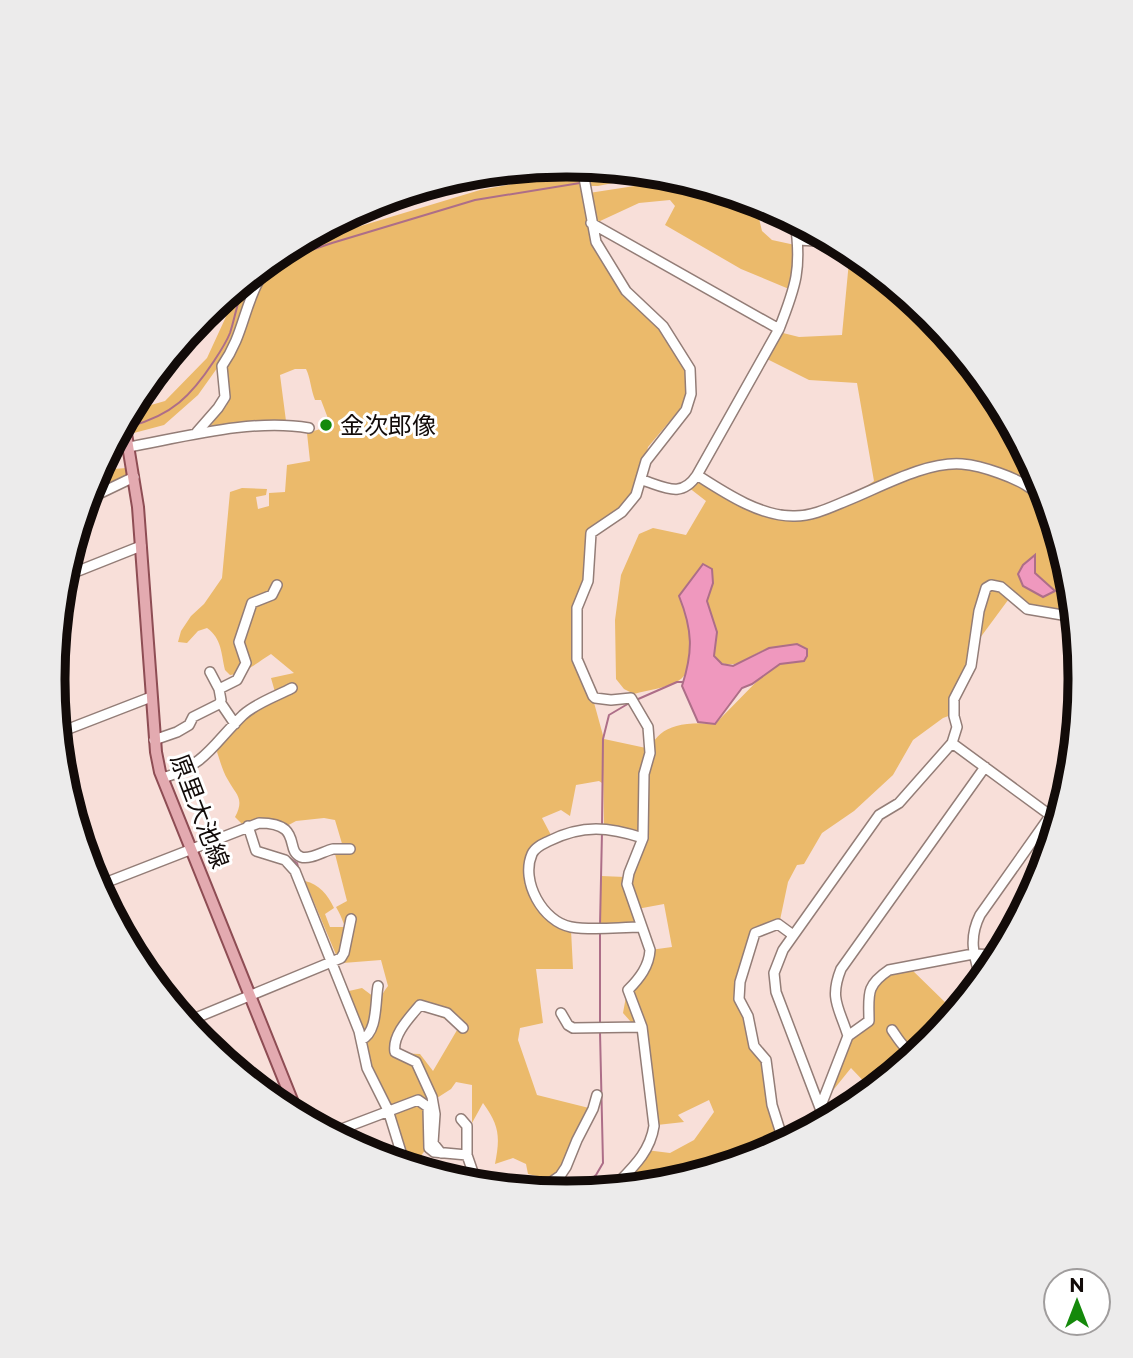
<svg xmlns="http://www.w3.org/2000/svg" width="1133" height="1358" viewBox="0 0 1133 1358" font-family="Montserrat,'Noto Sans JP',sans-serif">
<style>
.green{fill:#ebba6b;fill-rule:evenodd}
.water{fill:#ef98be;stroke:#ad6e88;stroke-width:2}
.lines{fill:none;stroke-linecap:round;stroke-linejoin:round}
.stream{stroke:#ad6e88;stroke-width:2}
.minor-casing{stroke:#937d77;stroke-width:12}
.major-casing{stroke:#8e4d54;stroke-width:14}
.minor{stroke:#fff;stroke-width:9}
.major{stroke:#e3aab0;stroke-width:10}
.poi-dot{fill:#14890b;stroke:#fff;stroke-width:2.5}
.labels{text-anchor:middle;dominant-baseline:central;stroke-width:6;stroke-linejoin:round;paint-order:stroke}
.poi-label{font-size:24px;fill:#120b09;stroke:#fff;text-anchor:start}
.street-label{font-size:24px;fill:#120b09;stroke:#fff}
.rim{fill:none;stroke:#120b09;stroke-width:9}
</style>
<rect width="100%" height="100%" fill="#f8dfd9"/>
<!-- green -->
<path class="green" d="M567 165 578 166 579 171 488 185 490 173Z
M599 168 657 174 598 186H586L592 239 625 295 662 328 688 370 685 403 648 447 636 495 591 533 588 581 577 612V659L593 699 604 739 646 748 642 769 640 837 604 825 603 769 602 783 599 781 576 785 570 816 561 810 542 818 551 835C521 851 526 851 527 885L523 884 531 887 538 902 571 930 573 969H536L543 1023 520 1028 518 1040 537 1095 593 1109 555 1180 528 1174 526 1164 513 1158 495 1164C500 1138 500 1126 483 1103L472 1123V1085L456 1082 451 1089 437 1098 433 1094 428 1146 416 1163 417 1168 405 1165C394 1137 359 1067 364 1041 366 1026 379 997 388 986L381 960 343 963C351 943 346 924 336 907L347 901 335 854 343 847 335 820 324 818 296 821 285 827 243 825 235 817C245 798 236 795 228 780 223 772 220 761 217 752L222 738 275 692 271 678 294 673 271 654C258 662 246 673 230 675L225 670C221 653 222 639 207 628L198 631 187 643 178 642 181 631 191 616 204 604 222 578 230 492 242 488 267 489 266 495 256 497 258 509 269 506V493L285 492 287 465 310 461 307 433 327 427 329 421 321 400H315C311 390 310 376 306 369H295L280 375 286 421 208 429 227 405 225 364 260 283 266 274 260 278 255 273 277 255 331 235 480 190ZM415 1007 460 1025 433 1071 420 1054 394 1053Z
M680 179 755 202 762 231 772 240 795 245V264L789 289 741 269 665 225 675 206 670 200 639 203 598 222 594 217 589 193Z
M850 251C971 333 1060 469 1074 615L1027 609 1011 596 980 638 979 621 954 714 943 718 913 740 893 775 854 811 822 833 804 864 797 865 788 882 780 920 755 934 738 997 750 1036 766 1056 770 1055 777 1106 790 1140 763 1154 666 1183 613 1188 646 1150 670 1153 694 1140 714 1112 709 1100 678 1115 684 1122 657 1125 642 1027 631 1022 623 1013 627 991 638 979 650 950 672 947 664 904 637 909 639 927 600 923 601 876 625 877C631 865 641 850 643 837 645 828 643 818 643 809 644 750 646 718 715 724L765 673 780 663 799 662 797 644C788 646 779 646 770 648 747 654 738 674 714 659L717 632 687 607C689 628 700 668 678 681 666 688 648 690 634 694L624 689 616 679 615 620 621 575 639 534 653 528 686 535 706 501 688 487 697 475 743 506 808 515 842 503 874 481 857 383 809 380 767 359 783 333 799 337 842 335Z
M251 276 257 280 230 350 198 395 164 425 115 438 130 411 165 401 207 358 241 284Z
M127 468 129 476 88 496 98 470Z
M305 881C319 884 328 895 334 908L325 914 330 927H345L342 952 337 957Z
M909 967 951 1008 952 1016 930 1043 872 1090 851 1068 822 1104 848 1036 866 1019 873 985 896 969Z
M362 988 374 997 370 1028 365 1033 349 991Z"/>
<!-- water -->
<path class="water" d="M1035 555V573L1055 591 1043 597 1023 586 1018 574 1023 565Z
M703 564 712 569 713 583 707 601 717 632 714 656 722 664 733 666 769 648 797 644 807 649V656L804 661 780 664 752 684 742 688 715 724 698 722 682 686C693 652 693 631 679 596Z"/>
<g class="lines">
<!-- stream -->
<path class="stream" d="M589 181 637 172
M369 220 370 204
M257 272 273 263 332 243 475 200 580 183
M131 426C172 415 191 396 214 361 220 352 226 343 230 333 236 315 238 293 250 278
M636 700 677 682H683
M602 827 603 739 609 715 631 702
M288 857 297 863 299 871
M600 925 602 832
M600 934V1023
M577 1192 596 1175 603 1163 600 1032"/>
<!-- minor casing -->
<g class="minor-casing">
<path id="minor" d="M582 167 596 242 626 291 663 326 690 369 691 394 686 410 646 461 636 495 622 512 591 533 588 581 577 608V659L593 696 595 698 611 700 631 698 648 727 650 753 644 774 643 838 629 873 627 884 650 950C649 966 640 978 628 990L642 1027 654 1126C650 1153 631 1169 613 1188
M591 223 779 329
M798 240 834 242
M300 244 301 241
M197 432 218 408 225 397 222 366C243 336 243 310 259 280L253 275
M129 447C184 437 253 418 309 428
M697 475C725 493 761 517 795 516 813 516 829 508 846 501 879 488 926 461 962 464 974 465 988 469 999 473 1019 480 1034 488 1048 504
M642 480C665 487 681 499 697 475L779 329C796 286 802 268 795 221
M86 500 134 477
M63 577 141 546
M210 672 219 689
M220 702 235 724
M58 733 151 697
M154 740 177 732 189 725 193 717 219 704 221 700 219 689 237 680 246 663 239 642 252 603 272 595 277 585
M952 743 1058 821
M163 778C207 764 213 744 243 715 256 703 277 696 292 688
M248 826 256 851 285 860 295 871 359 1031 367 1068 388 1110 405 1165
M97 886 259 823C304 823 284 851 301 857 310 860 324 851 333 849 339 849 344 849 350 849
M642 927C619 927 594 931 571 927 543 922 520 881 532 854 535 847 543 844 549 841 583 824 609 827 643 838
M981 980C974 956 968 939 980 915L1067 792
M561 1013 568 1025 573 1028 642 1027
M186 1022 341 958 344 953 351 919
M892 1030C899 1040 905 1052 918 1053
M848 1036C839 1007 829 999 841 969L985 767
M361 1040C378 1033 375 1002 378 986
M820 1108 848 1036 869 1021C869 995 865 986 889 970L973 954 999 955
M461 1119 467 1126V1155L477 1184
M825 1121 776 992 774 973 783 950 879 815 899 803 952 743 957 727 954 716V699L971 666 979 611 986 588 991 585 1001 587 1027 609 1074 617
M331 1133 418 1100 428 1107 429 1148 434 1152 467 1155
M784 1143 772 1105 766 1060 754 1046 748 1016 739 999 740 982 755 933 778 924 793 935
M441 1153 433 1143 435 1114 432 1097 416 1062 395 1052C392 1035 410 1017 420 1005L447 1013 463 1028
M540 1190 560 1176 566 1167 577 1140 593 1109 597 1095"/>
</g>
<!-- major casing -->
<g class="major-casing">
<path id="major" d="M124 421 138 507 156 752 160 772 298 1115"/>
</g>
<!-- minor -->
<use href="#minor" class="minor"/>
<!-- major -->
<use href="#major" class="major"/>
</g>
<!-- markers -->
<circle class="poi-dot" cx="326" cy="425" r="7"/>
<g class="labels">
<!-- poi labels -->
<g class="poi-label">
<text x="340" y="425">金次郎像</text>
</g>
<!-- street labels -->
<g class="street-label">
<text transform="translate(200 811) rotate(69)">原里大池線</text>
</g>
</g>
<!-- crop -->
<path d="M0 0H1133V1358H0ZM566 177H567A501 501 0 0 1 1068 678V680A501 501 0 0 1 567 1181H566A501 501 0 0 1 65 680V678A501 501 0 0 1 566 177Z" fill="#ecebeb" fill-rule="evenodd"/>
<path class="rim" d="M566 177H567A501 501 0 0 1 1068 678V680A501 501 0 0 1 567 1181H566A501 501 0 0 1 65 680V678A501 501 0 0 1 566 177Z"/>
<!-- north arrow -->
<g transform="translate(1077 1302)"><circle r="33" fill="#ffffff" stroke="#a09d9d" stroke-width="2"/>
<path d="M0-5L12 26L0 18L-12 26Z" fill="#14890b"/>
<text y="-10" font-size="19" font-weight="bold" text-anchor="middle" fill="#120b09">N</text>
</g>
</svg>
